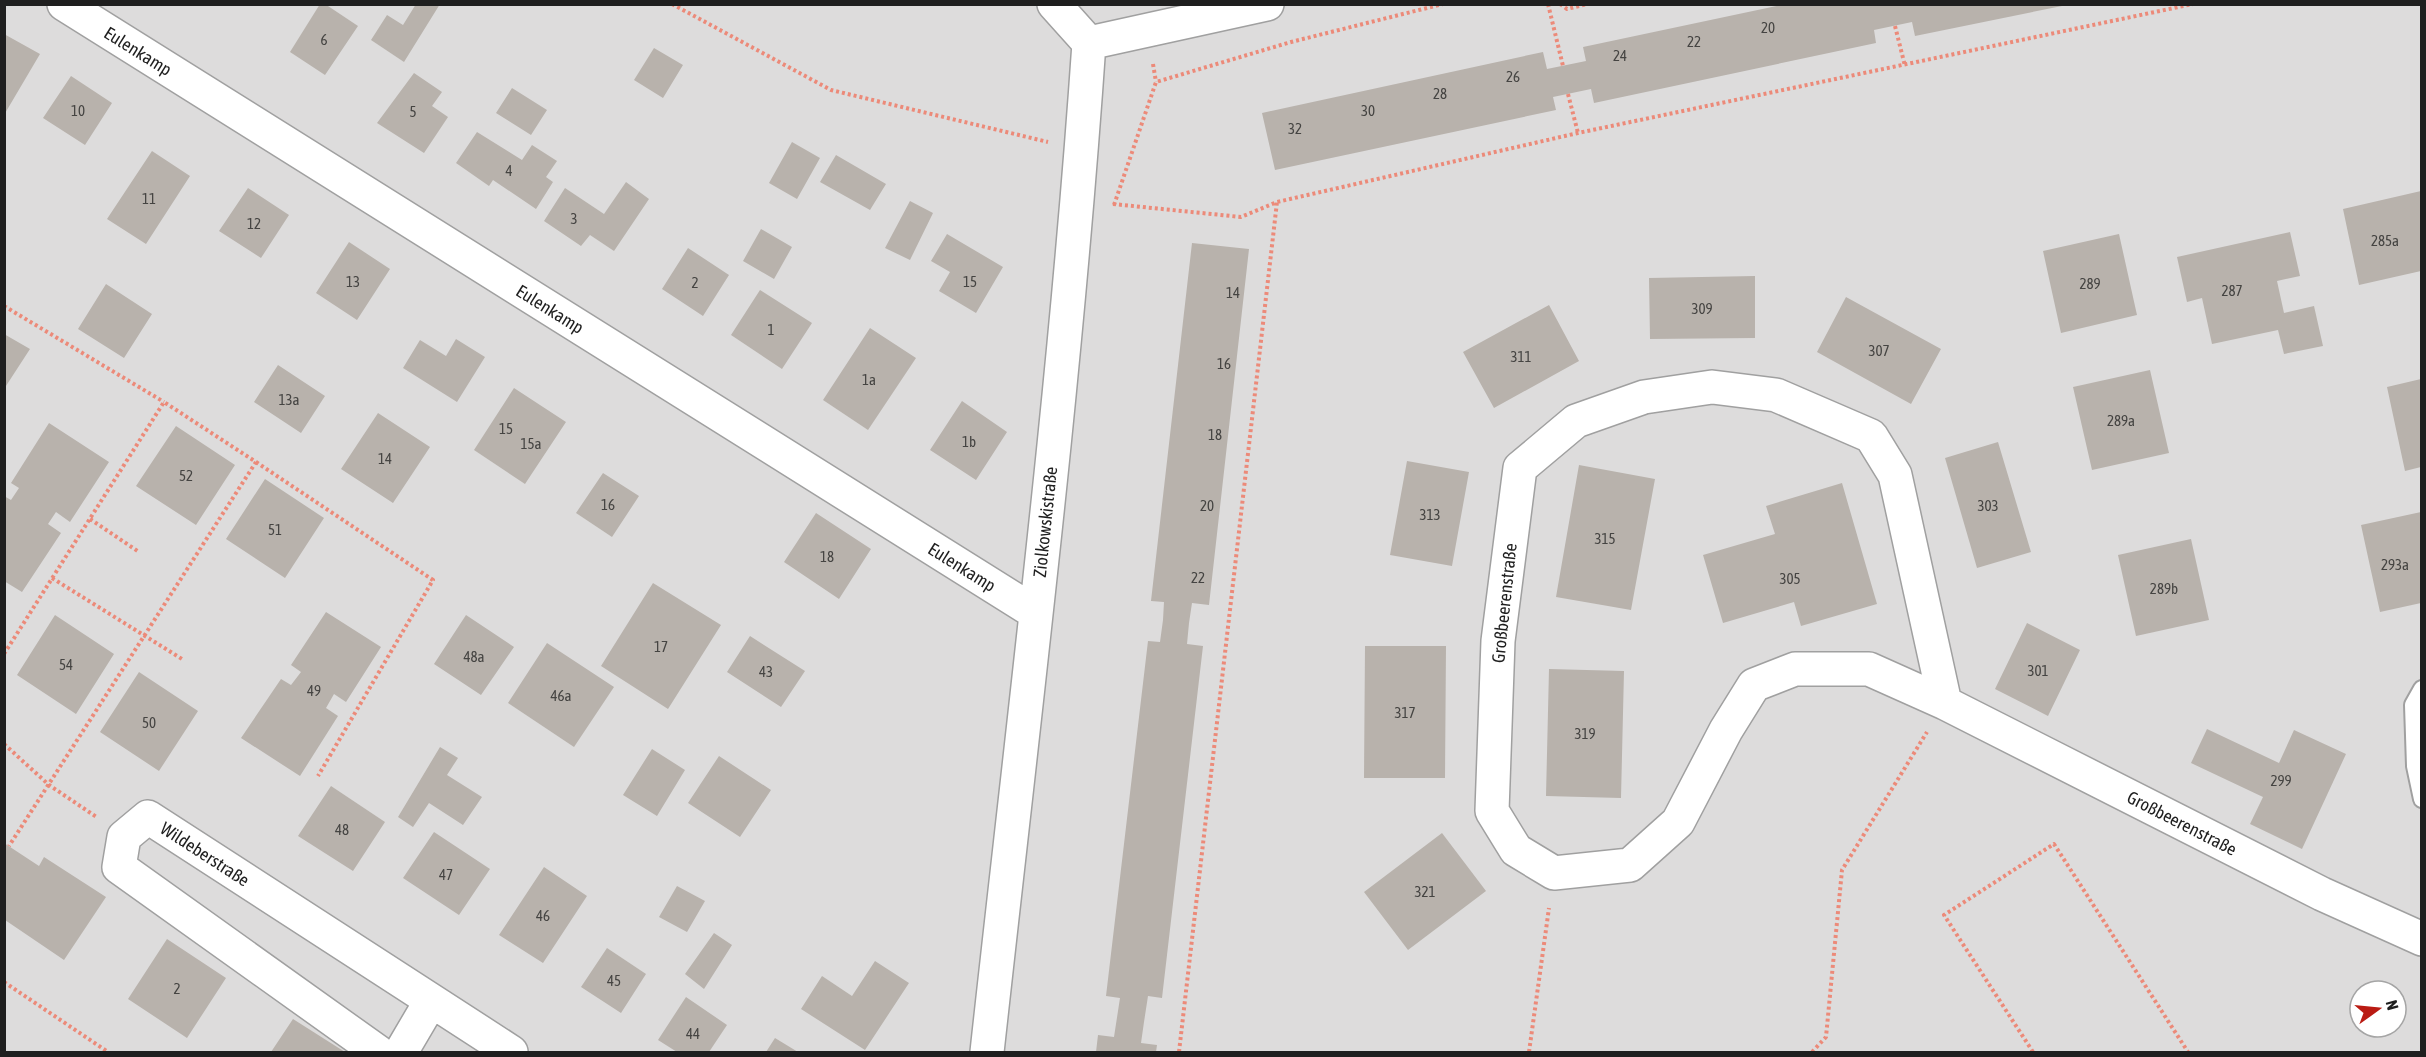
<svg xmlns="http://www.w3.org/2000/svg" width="2426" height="1057" viewBox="0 0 2426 1057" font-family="'Asap Condensed',sans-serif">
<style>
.residential{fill:#dddcdc;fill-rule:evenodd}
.building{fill:#b8b2ac}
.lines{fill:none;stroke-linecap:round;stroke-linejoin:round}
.service-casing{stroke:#a0a0a0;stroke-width:20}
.minor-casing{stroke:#a0a0a0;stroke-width:36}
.path{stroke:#ec8a79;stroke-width:4;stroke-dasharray:3 3;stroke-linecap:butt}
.service{stroke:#fff;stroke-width:16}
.minor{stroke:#fff;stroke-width:33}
.labels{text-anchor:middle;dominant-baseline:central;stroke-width:5;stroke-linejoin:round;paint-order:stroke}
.number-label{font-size:15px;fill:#454442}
.street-label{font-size:18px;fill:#1f1f1f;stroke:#fff}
</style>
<rect width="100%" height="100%" fill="#efece6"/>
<!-- residential -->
<path class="residential" d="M5 5H2421V1052H5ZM2360 991H2396V1027H2360Z"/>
<!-- building -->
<path class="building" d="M320 4H325L358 26 325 75 290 52Z
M416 4H440L404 62 371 40 387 15 403 25Z
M1786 4 2062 6 1915 36 1912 22 1874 30 1876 43 1594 103 1591 89 1553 97 1556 110 1275 170 1262 113 1543 52 1547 69 1586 61 1583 47Z
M4 34 40 54 4 115Z
M654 48 683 65 663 98 634 80Z
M414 73 442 92 432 106 448 117 424 153 377 123Z
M71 76 112 103 85 145 43 118Z
M512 88 547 110 531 135 496 113Z
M477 132 522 160 532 145 557 161 546 177 553 182 536 209 493 180 489 186 456 163Z
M792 142 820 158 797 199 769 183Z
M152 151 190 176 146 244 107 219Z
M836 155 886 184 870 210 820 182Z
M626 182 649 199 614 251 590 235 581 246 544 221 565 188 604 214Z
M248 188 289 215 261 258 219 231Z
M2421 191V271L2359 285 2343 209Z
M910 201 933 213 910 260 885 248Z
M761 229 792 247 774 279 743 261Z
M2290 232 2300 276 2277 281 2284 313 2314 306 2323 346 2284 354 2278 330 2212 344 2202 298 2187 302 2177 257Z
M947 234 1003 267 976 313 939 291 950 272 931 261Z
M2119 234 2137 315 2061 333 2043 251Z
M349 242 390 269 357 320 316 293Z
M1192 243 1249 249 1209 605 1192 603 1189 623 1187 644 1203 646 1162 998 1148 996 1144 1022 1141 1043 1157 1045 1156 1052H1096L1098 1035 1114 1037 1120 998 1106 996 1148 641 1160 642 1163 620 1164 602 1151 601Z
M688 248 729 275 703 316 662 289Z
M1755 276V338L1650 339 1649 278Z
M106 284 152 314 124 358 78 329Z
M760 290 812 323 782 369 731 335Z
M1846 297 1941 349 1911 404 1817 352Z
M1549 305 1579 361 1494 408 1463 352Z
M870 328 916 358 868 430 823 400Z
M4 334 30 349 4 389Z
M456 339 485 357 457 402 403 368 420 340 446 356Z
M278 365 325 396 301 433 254 402Z
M2150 370 2169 453 2092 470 2073 387Z
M2421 379V467L2405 471 2387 387Z
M514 388 566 422 525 484 474 450Z
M962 401 1007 432 976 480 930 450Z
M378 413 430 447 393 503 341 469Z
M49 423 109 462 70 522 56 512 48 524 61 533 22 592 4 581V496L11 500 19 488 11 483Z
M176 426 235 465 196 525 136 486Z
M1998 442 2031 552 1977 568 1945 458Z
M1407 461 1469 472 1452 566 1390 555Z
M1579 465 1655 479 1631 610 1556 597Z
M603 473 639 496 612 537 576 513Z
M265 479 324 518 285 578 226 539Z
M1842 483 1877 604 1801 626 1794 602 1723 623 1703 555 1775 534 1766 506Z
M2421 512V603L2380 612 2361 525Z
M816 513 871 549 839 599 784 562Z
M2191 539 2209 620 2136 636 2118 555Z
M653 583 721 625 668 709 601 666Z
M326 612 381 647 346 702 334 694 326 708 338 716 300 776 241 738 281 679 291 685 301 672 291 665Z
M55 615 114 654 76 714 17 675Z
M466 615 514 647 481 695 434 664Z
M2027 623 2080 650 2048 716 1995 689Z
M750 636 805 671 781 707 727 672Z
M547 643 614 687 574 747 508 703Z
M1365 646H1446L1445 778H1364Z
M1549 669 1624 671 1621 798 1546 796Z
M139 672 198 711 159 771 100 732Z
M2207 729 2279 763 2294 730 2346 754 2302 849 2250 824 2263 797 2191 763Z
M440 747 458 758 447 775 482 797 463 825 429 803 413 827 398 817Z
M652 749 685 770 657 816 623 795Z
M719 756 771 790 740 837 688 803Z
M331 786 385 822 353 871 298 836Z
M434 832 490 869 459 915 403 878Z
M1442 833 1486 891 1408 950 1364 892Z
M4 843 39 866 44 857 106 897 64 960 5 920 6 912Z
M544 867 587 896 543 963 499 935Z
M677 886 705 901 687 932 659 917Z
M714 933 732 945 704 989 685 974Z
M167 939 226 978 187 1038 128 999Z
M607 948 646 974 621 1013 581 987Z
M875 961 909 983 865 1050 801 1009 822 976 852 996Z
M686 997 727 1025 709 1052H677L658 1040Z
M293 1019 345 1052H271Z
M775 1038 798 1052H766Z"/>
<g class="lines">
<!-- service casing -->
<g class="service-casing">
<path id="service" d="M2422 689 2413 705 2415 766 2422 799"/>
</g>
<!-- minor casing -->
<g class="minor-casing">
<path id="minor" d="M64 4 1036 613
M1089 43 1267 4
M1945 703 1869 669H1795L1754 685 1726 730 1678 822 1630 865 1554 873 1516 850 1492 811 1498 641 1520 468 1576 421 1644 397 1712 387 1776 395 1871 436 1895 475 1945 703 2322 894 2422 939
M378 1052 119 867 124 837 148 817 511 1052
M401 1052 431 1001
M987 1052C1024 716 1066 380 1089 43L1054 4"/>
</g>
<!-- path -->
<path class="path" d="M672 4 831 90 1048 142
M1548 4 1563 66
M1560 4 1567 9 1587 4
M1895 26 1905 66
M1153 64 1156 82
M1568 94 1578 133
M1113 204 1241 217 1277 202 1578 133 2193 4
M1114 205 1156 82 1291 42 1443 4
M4 306 164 402
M256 462 433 580 318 776
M90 519 139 552
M52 578 182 659
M4 654 164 402 256 462 9 846
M4 744 49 785 98 818
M4 982 108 1052
M1179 1052 1277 202
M1529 1052 1549 908
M1812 1052 1826 1037 1842 870 1927 732
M2033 1052 1944 915 2054 844 2188 1052"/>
<!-- service -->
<use href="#service" class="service"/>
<!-- minor -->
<use href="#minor" class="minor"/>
</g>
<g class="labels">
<!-- number labels -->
<g class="number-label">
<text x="1768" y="27">20</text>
<text x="324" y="39">6</text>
<text x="1694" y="41">22</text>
<text x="1620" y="55">24</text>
<text x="1513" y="76">26</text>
<text x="1440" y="93">28</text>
<text x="78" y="110">10</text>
<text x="1368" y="110">30</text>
<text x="413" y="111">5</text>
<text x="1295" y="128">32</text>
<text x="509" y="170">4</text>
<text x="149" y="198">11</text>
<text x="574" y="218">3</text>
<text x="254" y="223">12</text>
<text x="2385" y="240">285a</text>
<text x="353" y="281">13</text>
<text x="970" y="281">15</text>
<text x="695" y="282">2</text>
<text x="2090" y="283">289</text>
<text x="2232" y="290">287</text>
<text x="1233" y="292">14</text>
<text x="1702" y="308">309</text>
<text x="771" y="329">1</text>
<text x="1879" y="350">307</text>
<text x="1521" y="356">311</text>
<text x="1224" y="363">16</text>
<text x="869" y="379">1a</text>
<text x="289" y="399">13a</text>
<text x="2121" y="420">289a</text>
<text x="506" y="428">15</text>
<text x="1215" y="434">18</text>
<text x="969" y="441">1b</text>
<text x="531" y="443">15a</text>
<text x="385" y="458">14</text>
<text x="186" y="475">52</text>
<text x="608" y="504">16</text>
<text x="1207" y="505">20</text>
<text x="1988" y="505">303</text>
<text x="1430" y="514">313</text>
<text x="275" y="529">51</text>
<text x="1605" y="538">315</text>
<text x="827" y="556">18</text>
<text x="2395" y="564">293a</text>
<text x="1198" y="577">22</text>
<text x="1790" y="578">305</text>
<text x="2164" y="588">289b</text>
<text x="661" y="646">17</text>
<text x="474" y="656">48a</text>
<text x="66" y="664">54</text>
<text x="2038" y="670">301</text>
<text x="766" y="671">43</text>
<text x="314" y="690">49</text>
<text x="561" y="695">46a</text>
<text x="1405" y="712">317</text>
<text x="149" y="722">50</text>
<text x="1585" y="733">319</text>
<text x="2281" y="780">299</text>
<text x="342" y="829">48</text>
<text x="446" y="874">47</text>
<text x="1425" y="891">321</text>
<text x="543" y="915">46</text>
<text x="614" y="980">45</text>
<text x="177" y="988">2</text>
<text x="693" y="1033">44</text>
</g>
<!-- street labels -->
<g class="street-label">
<text transform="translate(138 51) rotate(32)">Eulenkamp</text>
<text transform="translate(550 309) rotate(32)">Eulenkamp</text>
<text transform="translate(1045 522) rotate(-84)">Ziolkowskistraße</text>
<text transform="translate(962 567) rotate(32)">Eulenkamp</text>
<text transform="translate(1504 603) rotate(-84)">Großbeerenstraße</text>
<text transform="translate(2182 823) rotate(27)">Großbeerenstraße</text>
<text transform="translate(205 854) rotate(33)">Wildeberstraße</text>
</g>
</g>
<!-- border -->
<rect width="2426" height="1057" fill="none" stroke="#1f1f1f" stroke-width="12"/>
<!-- north arrow -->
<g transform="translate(2378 1009) rotate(75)"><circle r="28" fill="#ffffff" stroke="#a5a5a5" stroke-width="1.5"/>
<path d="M0-4.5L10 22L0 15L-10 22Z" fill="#ba1b13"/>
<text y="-9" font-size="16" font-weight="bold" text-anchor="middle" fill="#1f1f1f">N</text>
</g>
</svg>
